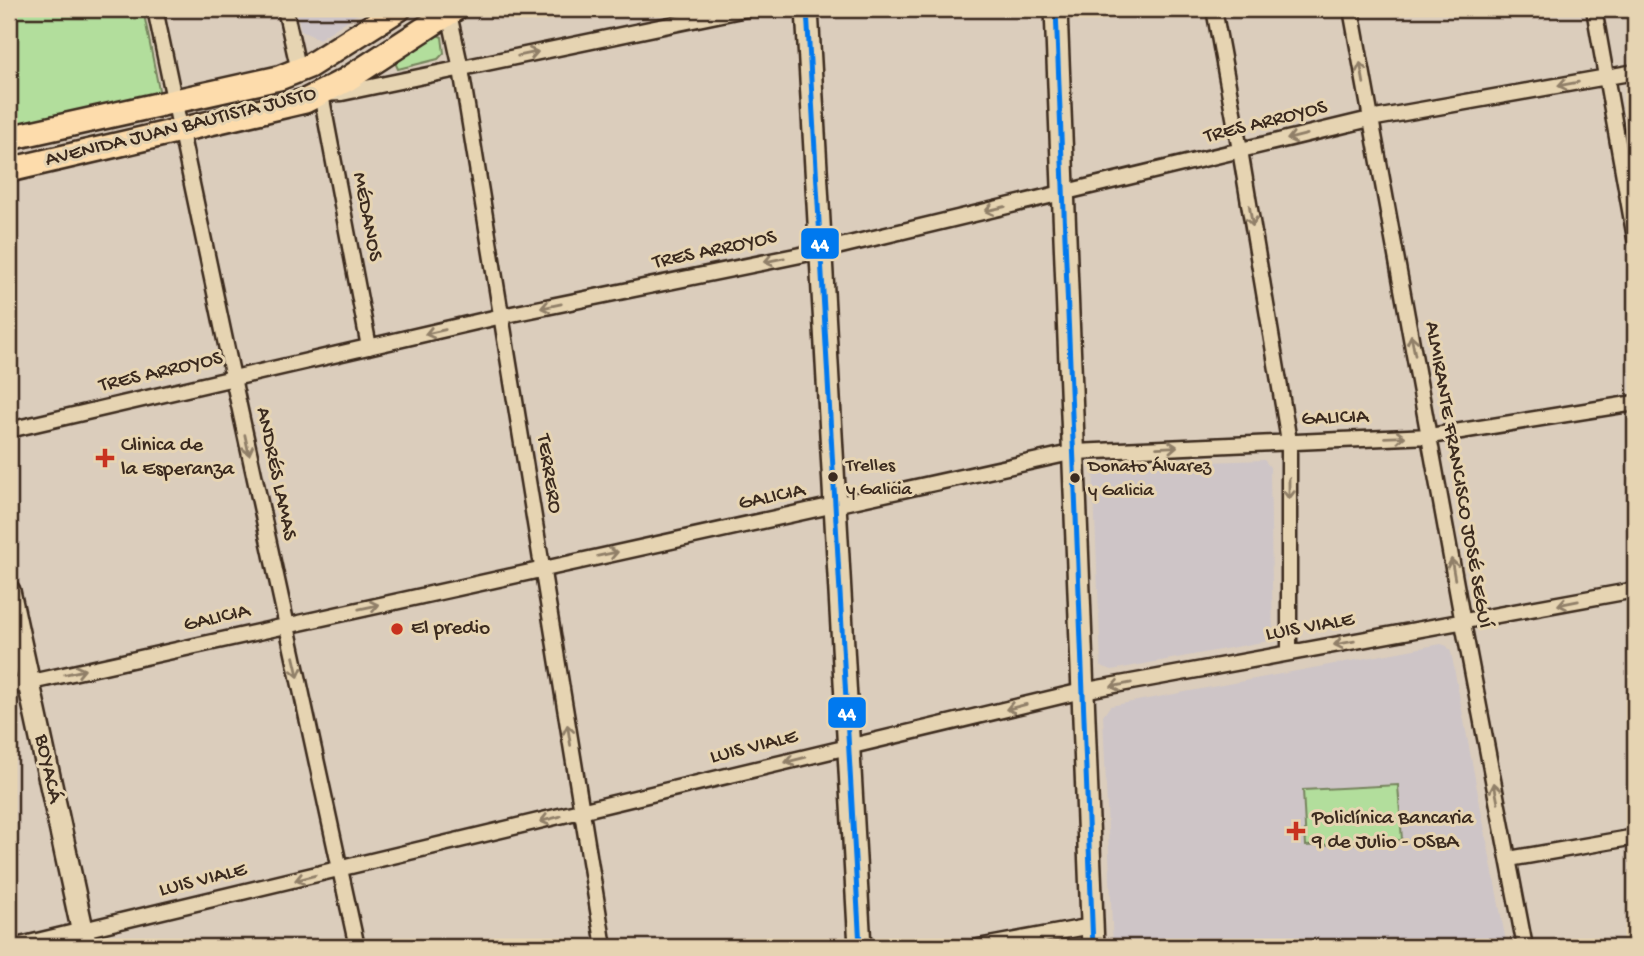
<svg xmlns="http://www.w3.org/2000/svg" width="1644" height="956" viewBox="0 0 1644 956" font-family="'Gochi Hand',sans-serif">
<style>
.built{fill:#cec5c7}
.green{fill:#b2de9c;stroke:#76845d;stroke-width:2}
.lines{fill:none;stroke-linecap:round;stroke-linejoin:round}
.street-casing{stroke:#3b2a1e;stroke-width:19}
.secondary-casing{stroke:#3b2a1e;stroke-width:26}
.primary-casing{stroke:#3b2a1e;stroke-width:28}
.street{stroke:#e6d4b2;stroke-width:14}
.secondary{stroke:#e6d4b2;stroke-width:21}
.primary{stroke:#fddcac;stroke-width:23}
.bus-1-casing{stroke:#e6d4b2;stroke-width:10}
.bus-1{stroke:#0079ef;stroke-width:5}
.oneway{stroke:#907f68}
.poi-dot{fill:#c8321e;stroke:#e6d4b2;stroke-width:2.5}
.bus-dot{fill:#3b2a1e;stroke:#e6d4b2;stroke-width:2.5}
.labels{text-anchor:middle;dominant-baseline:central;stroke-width:6;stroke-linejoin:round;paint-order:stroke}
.bus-label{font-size:19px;fill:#3b2a1e;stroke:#e6d4b2;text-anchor:start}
.street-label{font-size:21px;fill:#3b2a1e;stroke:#e6d4b2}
.poi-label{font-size:21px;fill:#3b2a1e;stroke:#e6d4b2;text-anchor:start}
.line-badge{stroke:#e6d4b2;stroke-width:2.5}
.badge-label{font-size:19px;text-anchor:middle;font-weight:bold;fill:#fff}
</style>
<rect width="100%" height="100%" fill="#dbcdbc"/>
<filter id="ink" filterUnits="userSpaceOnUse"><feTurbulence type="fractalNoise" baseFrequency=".0143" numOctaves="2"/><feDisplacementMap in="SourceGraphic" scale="14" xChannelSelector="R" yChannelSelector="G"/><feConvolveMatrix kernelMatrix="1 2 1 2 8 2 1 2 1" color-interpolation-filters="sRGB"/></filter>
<g filter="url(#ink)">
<!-- built -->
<path class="built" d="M296 9H365L319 39 301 31Z
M1264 460 1270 467 1273 640 1112 670 1101 666 1093 466Z
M1441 644 1447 646 1451 652 1507 947H1113L1103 716 1110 706Z"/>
<!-- green -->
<path class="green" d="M9 9H143L160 95 9 130Z
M435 34 442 37 444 53 438 59 398 69 393 58Z
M1398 785 1402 840 1306 846 1303 790Z"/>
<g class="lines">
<!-- street casing -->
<g class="street-casing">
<path id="street" d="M155 9 233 378 357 947
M285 9 299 71
M448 9 461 69 604 947
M1214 9 1240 150 1289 441V653
M1351 9 1463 623 1525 947
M1594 9 1635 238
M369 347 321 94 342 93 746 9
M9 430 502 316 820 251 1370 119 1635 72
M9 687 1075 452 1430 436 1635 403
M1509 859 1635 837
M12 947 1082 691 1635 590
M978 947 1092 926"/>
</g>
<!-- secondary casing -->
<g class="secondary-casing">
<path id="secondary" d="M807 9 860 947
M1056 9 1093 947
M9 591 86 947"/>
</g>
<!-- primary casing -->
<g class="primary-casing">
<path id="primary" d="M9 138 279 78 309 66 399 9
M9 170 305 101 346 80 455 9"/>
</g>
<!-- street -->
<use href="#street" class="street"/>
<!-- secondary -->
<use href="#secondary" class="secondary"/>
<!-- primary -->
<use href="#primary" class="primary"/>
<!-- bus-1 casing -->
<g class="bus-1-casing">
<path id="bus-1" d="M807 9 860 947
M1056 9 1093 947"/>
</g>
<!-- bus-1 -->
<use href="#bus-1" class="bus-1"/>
</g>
<!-- one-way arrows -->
<defs><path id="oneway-shaft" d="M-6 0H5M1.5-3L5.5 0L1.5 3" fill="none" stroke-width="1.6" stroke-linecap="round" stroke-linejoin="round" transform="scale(1.75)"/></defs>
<g class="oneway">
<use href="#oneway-shaft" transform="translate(528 54) rotate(-12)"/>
<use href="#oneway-shaft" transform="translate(1362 73) rotate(-100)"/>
<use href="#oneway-shaft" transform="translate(1568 84) rotate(170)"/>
<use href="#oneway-shaft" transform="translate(1297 137) rotate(166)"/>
<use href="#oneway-shaft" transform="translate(995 209) rotate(167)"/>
<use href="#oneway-shaft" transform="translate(1251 216) rotate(81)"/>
<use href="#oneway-shaft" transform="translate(774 260) rotate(168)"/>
<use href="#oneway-shaft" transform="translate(551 306) rotate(168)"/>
<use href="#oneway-shaft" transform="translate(435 332) rotate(167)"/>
<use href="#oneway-shaft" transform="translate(1413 345) rotate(-101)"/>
<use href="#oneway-shaft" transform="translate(1395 437) rotate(-2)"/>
<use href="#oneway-shaft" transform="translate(247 445) rotate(78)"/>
<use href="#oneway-shaft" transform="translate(1167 447) rotate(-3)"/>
<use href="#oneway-shaft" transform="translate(1289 489) rotate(90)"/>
<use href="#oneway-shaft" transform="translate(608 554) rotate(-12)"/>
<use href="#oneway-shaft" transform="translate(1453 569) rotate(-100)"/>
<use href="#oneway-shaft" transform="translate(1568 603) rotate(169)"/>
<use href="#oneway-shaft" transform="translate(369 607) rotate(-12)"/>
<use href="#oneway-shaft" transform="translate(1344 643) rotate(170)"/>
<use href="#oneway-shaft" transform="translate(296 667) rotate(77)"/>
<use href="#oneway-shaft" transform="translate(75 672) rotate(-13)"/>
<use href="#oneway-shaft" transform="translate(1121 685) rotate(169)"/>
<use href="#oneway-shaft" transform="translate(1016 707) rotate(166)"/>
<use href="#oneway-shaft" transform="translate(569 735) rotate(-99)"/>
<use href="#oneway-shaft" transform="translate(795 760) rotate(166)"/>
<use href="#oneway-shaft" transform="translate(1496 793) rotate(-101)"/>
<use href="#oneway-shaft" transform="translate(550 819) rotate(166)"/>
<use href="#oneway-shaft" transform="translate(305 878) rotate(166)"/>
</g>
</g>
<!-- markers -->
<g class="poi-dot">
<path d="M101.5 447.5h7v7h7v7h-7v7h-7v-7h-7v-7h7z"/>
<circle cx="397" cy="629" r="7"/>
<path d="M1292.5 820.5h7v7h7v7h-7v7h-7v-7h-7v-7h7z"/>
</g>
<g class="bus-dot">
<circle cx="833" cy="477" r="6"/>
<circle cx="1075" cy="478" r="6"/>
</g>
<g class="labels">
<!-- bus labels -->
<g class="bus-label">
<text x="846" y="466">Trelles<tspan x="846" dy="24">y Galicia</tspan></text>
<text x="1088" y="467">Donato Álvarez<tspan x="1088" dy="24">y Galicia</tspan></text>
</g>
<!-- street labels -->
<g class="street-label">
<text transform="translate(1266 123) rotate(-14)">TRES ARROYOS</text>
<text transform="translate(181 128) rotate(-14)">AVENIDA JUAN BAUTISTA JUSTO</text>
<text transform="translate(366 217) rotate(79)">MÉDANOS</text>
<text transform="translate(715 251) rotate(-12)">TRES ARROYOS</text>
<text transform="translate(161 373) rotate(-13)">TRES ARROYOS</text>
<text transform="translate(1335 419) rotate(-2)">GALICIA</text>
<text transform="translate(275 474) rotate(78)">ANDRÉS LAMAS</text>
<text transform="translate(548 474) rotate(81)">TERRERO</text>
<text transform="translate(1457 475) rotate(80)">ALMIRANTE FRANCISCO JOSÉ SEGUÍ</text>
<text transform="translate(772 498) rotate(-12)">GALICIA</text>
<text transform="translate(217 619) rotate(-13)">GALICIA</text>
<text transform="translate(1310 628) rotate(-10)">LUIS VIALE</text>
<text transform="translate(754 748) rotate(-14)">LUIS VIALE</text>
<text transform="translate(47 769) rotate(78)">BOYACÁ</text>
<text transform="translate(203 881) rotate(-14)">LUIS VIALE</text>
</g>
<!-- poi labels -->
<g class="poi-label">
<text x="121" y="446">Clinica de<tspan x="121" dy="24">la Esperanza</tspan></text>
<text x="411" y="629">El predio</text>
<text x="1312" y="819">Policlínica Bancaria<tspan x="1312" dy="24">9 de Julio - OSBA</tspan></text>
</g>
</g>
<g class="line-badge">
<rect x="800" y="227" width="40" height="33" rx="7" fill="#0079ef"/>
<rect x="827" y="696" width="40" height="33" rx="7" fill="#0079ef"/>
</g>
<g class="badge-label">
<text x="820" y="250">44</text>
<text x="847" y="719">44</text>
</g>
<!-- margin -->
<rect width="1644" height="956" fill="none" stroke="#e6d4b2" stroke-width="35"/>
<rect x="18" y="18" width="1609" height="921" fill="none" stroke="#3b2a1e" stroke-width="2.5" filter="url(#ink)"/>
</svg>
